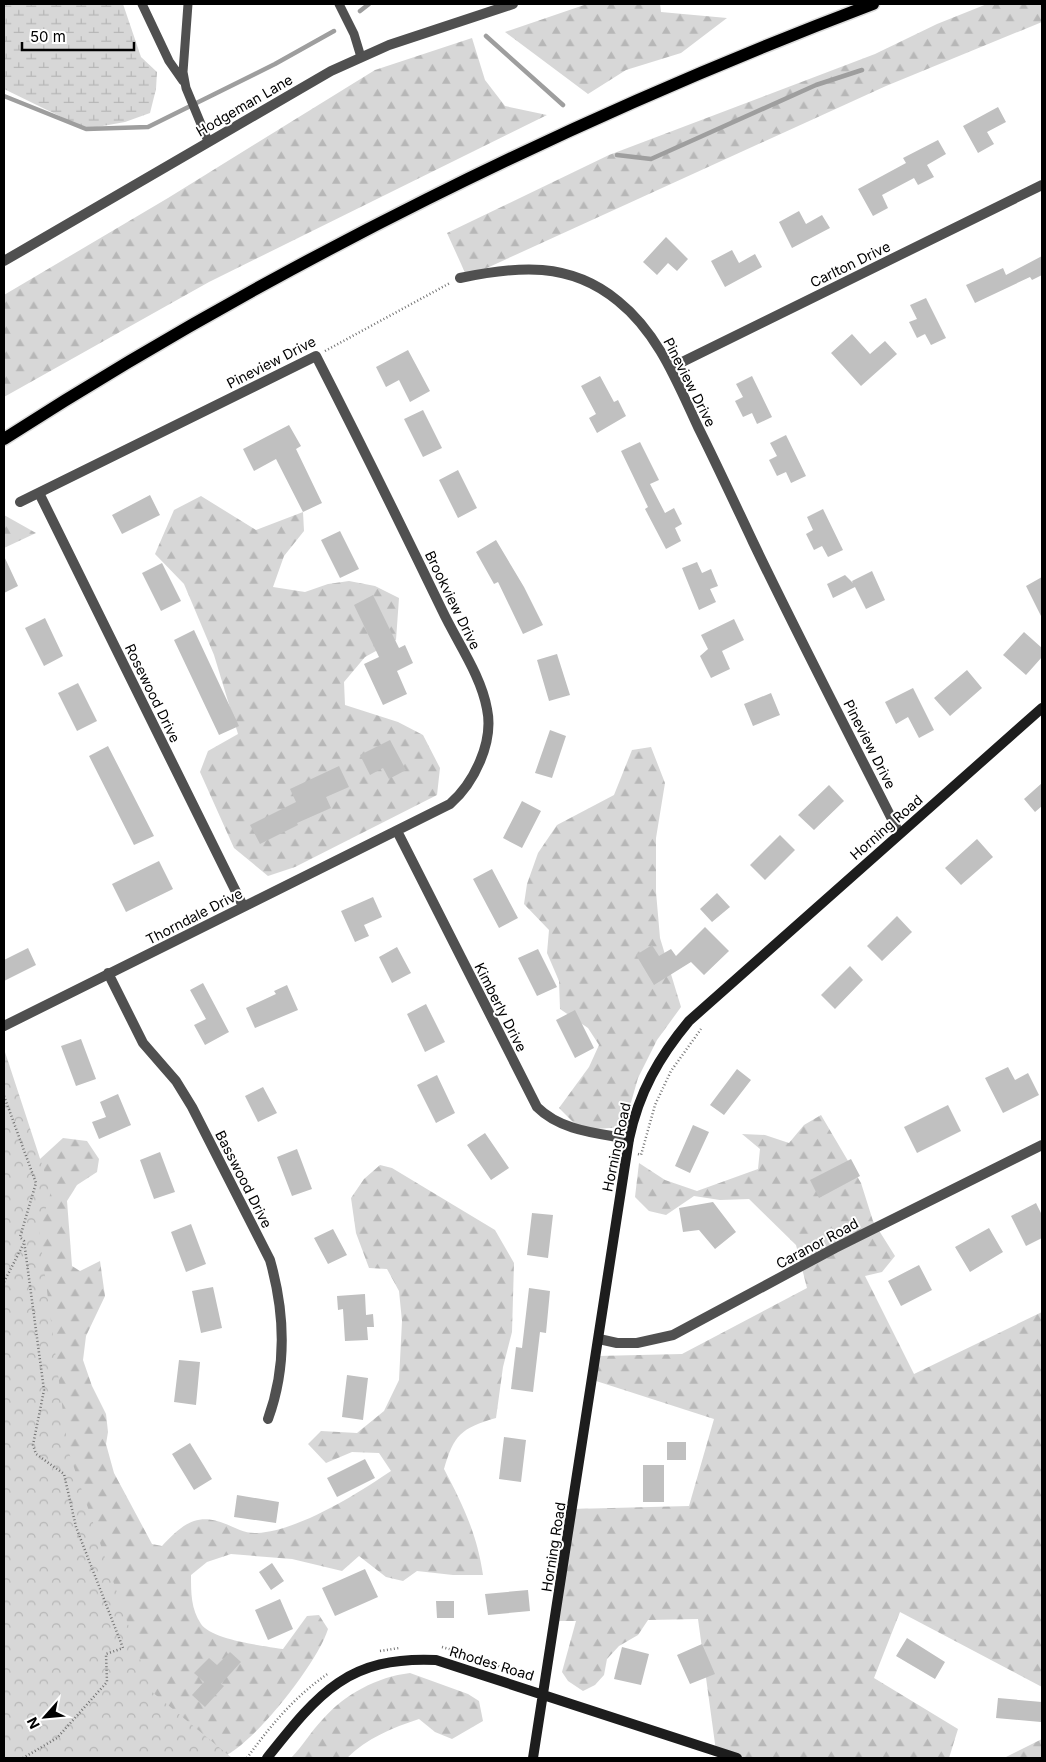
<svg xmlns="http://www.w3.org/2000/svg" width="1046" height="1762" viewBox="0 0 1046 1762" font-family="Inter,sans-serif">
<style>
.forest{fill:url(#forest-firs)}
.wetland{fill:url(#wetland-marsh)}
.park{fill:url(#park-crowns)}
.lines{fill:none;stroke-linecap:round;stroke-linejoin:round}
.stream{stroke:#9e9e9e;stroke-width:4.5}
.building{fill:#c0c0c0}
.primary-casing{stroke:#dbdbdb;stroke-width:15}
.path{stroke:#727272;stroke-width:2.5;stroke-dasharray:1 2.5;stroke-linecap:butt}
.lane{stroke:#505050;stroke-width:9}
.street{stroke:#505050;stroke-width:10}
.secondary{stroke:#1d1d1d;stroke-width:10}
.primary{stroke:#000;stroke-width:12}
.labels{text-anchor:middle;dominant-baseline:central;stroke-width:4;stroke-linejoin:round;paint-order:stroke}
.street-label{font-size:14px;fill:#000;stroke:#fff}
</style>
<defs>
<pattern id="forest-firs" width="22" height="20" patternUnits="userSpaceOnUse" patternTransform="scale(1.25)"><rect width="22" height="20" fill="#d7d7d7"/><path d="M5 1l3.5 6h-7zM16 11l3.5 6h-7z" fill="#b7b7b7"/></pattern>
<pattern id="wetland-marsh" width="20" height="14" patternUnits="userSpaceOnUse" patternTransform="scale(1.25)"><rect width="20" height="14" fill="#d7d7d7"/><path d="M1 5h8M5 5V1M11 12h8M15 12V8" fill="none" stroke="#b7b7b7"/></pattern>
<pattern id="park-crowns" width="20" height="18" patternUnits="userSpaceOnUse" patternTransform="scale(1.25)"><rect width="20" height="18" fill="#d7d7d7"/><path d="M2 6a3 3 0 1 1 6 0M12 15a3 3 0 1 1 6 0" fill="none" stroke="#b7b7b7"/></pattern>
</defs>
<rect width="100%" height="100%" fill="#fff"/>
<!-- forest -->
<path class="forest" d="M587 4H660L661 12 727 18 681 53 626 70 588 94 505 32Z
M987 4H1042V22L886 86 467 277 447 233 609 155 875 54 937 24Z
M472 38 485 80 505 106 547 115 209 282 4 397V295L168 198 375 70Z
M201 496 256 530 303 512 304 531 284 556 273 587 305 592 328 584 349 581 375 586 399 598 396 640 365 657 344 682 345 705 398 722 423 735 440 768 437 795 295 867 268 876 234 848 200 772 208 751 238 734 214 655 184 584 155 554 174 510Z
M4 515 36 533 4 548Z
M651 747 665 783 656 838V892L660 938 681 1007 657 1040 638 1078 624 1127 581 1130 559 1108 589 1067 599 1045 588 1028 560 1009 559 981 547 953 549 930 524 904 527 884 538 853 557 825 614 795 632 750Z
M821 1115 861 1183 873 1221 895 1256 882 1272 865 1276 914 1374 1042 1312V1687L900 1612 874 1678 958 1729 949 1758H737L716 1751 698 1619 648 1620 638 1635 619 1646 607 1659 604 1675 595 1685 583 1691 568 1681 562 1672 576 1621H556L573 1509 689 1506 714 1419 593 1380 597 1356 682 1354 807 1288 796 1245 749 1199 720 1200 694 1196 666 1215 649 1211 635 1197 639 1163 665 1180 697 1191 758 1169 760 1149 742 1134 765 1135 789 1143 804 1125Z
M63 1138 87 1141 99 1159 97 1172 77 1185 67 1201 72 1266 80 1271 100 1261 105 1296 86 1336 83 1360 92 1386 106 1414 108 1432 106 1444 114 1473 152 1544 162 1546C177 1530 192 1514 217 1521 230 1524 242 1534 257 1533 298 1531 357 1494 391 1471L379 1453 352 1452 326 1463 308 1444 321 1431 357 1433 384 1411 399 1380 402 1321 399 1291 387 1269 369 1268 356 1233 351 1198 364 1179 380 1165 392 1168 495 1230 514 1263 512 1332 503 1367 496 1418C461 1428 454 1435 444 1469 463 1505 477 1534 483 1575H453L417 1571 403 1581 386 1577 359 1556 342 1571 292 1559 231 1554 207 1562 191 1575C191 1593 191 1609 201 1624 212 1640 264 1646 283 1649L307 1616 319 1615 328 1629C318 1662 255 1743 223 1757L154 1716 53 1439 26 1164 40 1159Z
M410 1673 468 1694 479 1701 483 1721 452 1739 435 1732 419 1719C392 1728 367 1738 347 1758H291C303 1746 311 1731 323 1719 345 1694 377 1677 410 1673Z
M1042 1739V1758H1004Z"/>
<!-- wetland -->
<path class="wetland" d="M4 4H123L141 57 157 72 156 89 150 113 125 122 86 129 4 89Z"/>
<!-- park -->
<path class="park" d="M4 1049 51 1192 39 1230 68 1450 151 1691 232 1758H4Z"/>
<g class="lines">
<!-- stream -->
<path class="stream" d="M360 11 369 4
M486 36 563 105
M4 96 86 129 148 127 275 64 334 31
M617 155 651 159 816 85 862 70"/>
</g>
<!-- building -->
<path class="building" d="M998 107 1006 122 987 132 994 144 978 153 963 126Z
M938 140 946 154 927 165 934 177 918 185 914 178 882 195 888 208 873 216 858 189 906 163 903 158Z
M799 211 806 224 822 215 830 228 792 248 779 222Z
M666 237 688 259 677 271 668 263 657 275 643 262Z
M732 250 739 263 755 254 762 267 725 287 711 261Z
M1042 256V275L1032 280 1030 277 975 303 966 285 1003 268 1006 275Z
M926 298 946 338 931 345 925 334 917 338 909 322 917 319 910 305Z
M852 334 870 354 885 341 897 354 861 386 831 353Z
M408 350 430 391 410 402 399 380 386 387 376 367Z
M600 376 614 402 618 400 626 416 597 433 589 418 596 414 581 386Z
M752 376 772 417 757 424 752 413 743 417 735 401 743 397 736 384Z
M423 410 442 448 423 457 404 419Z
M289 425 301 446 296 449 322 503 303 512 276 459 254 471 243 449Z
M786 435 806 476 791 483 786 472 777 476 769 460 777 456 770 443Z
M640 442 659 480 650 484 665 513 674 508 682 524 675 528 681 541 666 549 645 509 648 507 621 451Z
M458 470 477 508 458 518 439 480Z
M150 495 160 515 122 534 112 515Z
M823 509 843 550 828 557 822 546 814 550 806 534 813 530 807 517Z
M340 531 359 569 340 578 321 540Z
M496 540 524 587 543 625 523 634 498 582 494 584 476 552Z
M4 556 18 586 4 593Z
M697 562 702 573 711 569 718 586 710 589 716 602 699 610 682 568Z
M162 563 181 601 161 611 142 573Z
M872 571 885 600 866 609 855 587 833 598 827 584 845 575 853 583 852 581Z
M1042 577V618L1026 586Z
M373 595 399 648 405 645 413 663 397 671 407 694 383 705 364 664 379 657 354 605Z
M45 618 63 656 44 666 25 628Z
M734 619 744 640 722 651 730 669 711 678 700 656 708 649 701 635Z
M194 630 239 726 219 735 174 640Z
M1024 632 1042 648V657L1026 675 1003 655Z
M557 654 570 695 549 701 537 660Z
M967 670 982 688 950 716 934 698Z
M78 683 97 721 77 731 58 693Z
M913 688 934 730 919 738 908 717 896 724 885 702Z
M771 693 780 715 753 726 744 704Z
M550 730 566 736 552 778 535 773Z
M390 740 406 770 389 779 383 768 370 775 360 755Z
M108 746 154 836 134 845 89 756Z
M339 766 349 787 326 797 331 808 297 823 298 825 260 844 250 825 296 802 290 789Z
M1042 783V806L1035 812 1024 799Z
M829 785 844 801 814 830 798 815Z
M522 801 541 811 522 848 503 838Z
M780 835 795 850 765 880 750 865Z
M977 839 993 857 961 885 945 868Z
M159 861 173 889 126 912 112 884Z
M492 869 518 918 499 928 473 879Z
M717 893 730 907 712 922 700 909Z
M373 897 382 917 364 925 369 936 355 942 341 911Z
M897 916 912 932 882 961 867 946Z
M705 927 729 951 704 975 691 962 654 985 636 955 652 945 659 956 671 949 676 956Z
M397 947 411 973 392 983 379 957Z
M28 948 36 965 4 981V960Z
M538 949 557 987 537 996 518 958Z
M850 966 863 980 835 1009 821 995Z
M203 983 229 1032 205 1045 194 1025 206 1019 190 990Z
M287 985 298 1010 255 1028 246 1008 276 994 274 991Z
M426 1004 445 1042 425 1052 407 1014Z
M575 1010 594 1048 575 1058 556 1020Z
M81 1039 96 1079 76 1086 61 1046Z
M1008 1067 1015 1080 1028 1073 1039 1095 1003 1113 985 1078Z
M737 1069 751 1080 724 1115 710 1105Z
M437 1075 455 1113 436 1123 417 1085Z
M263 1087 277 1113 258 1122 245 1096Z
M118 1094 131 1125 99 1139 92 1122 106 1117 100 1102Z
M948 1105 961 1131 917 1153 904 1127Z
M693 1125 709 1132 690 1173 675 1166Z
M485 1133 509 1168 491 1180 467 1145Z
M297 1149 312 1189 292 1196 277 1157Z
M160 1152 175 1192 154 1199 140 1160Z
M851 1159 860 1176 819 1198 810 1180Z
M713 1202 736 1232 715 1249 699 1230 683 1232 679 1208Z
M1036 1203 1042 1215V1238L1026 1246 1011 1216Z
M532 1213 553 1215 548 1258 527 1255Z
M191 1224 206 1264 186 1272 171 1232Z
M989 1228 1003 1252 970 1272 955 1247Z
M333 1229 347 1255 328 1264 314 1238Z
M919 1265 932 1290 901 1306 888 1281Z
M213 1287 222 1328 201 1333 192 1291Z
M529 1288 550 1291 546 1333 540 1332 533 1392 511 1389 516 1347 522 1348Z
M365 1294 366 1315 373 1314 374 1327H367L368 1340 345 1341 343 1309 338 1310 337 1296Z
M179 1360 200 1362 196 1405 174 1402Z
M347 1375 368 1378 363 1420 342 1417Z
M504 1437 526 1440 521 1482 499 1479Z
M667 1442H686V1460H667Z
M190 1443 212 1479 194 1490 172 1454Z
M365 1459 375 1478 337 1497 327 1478Z
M643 1465H664V1502H643Z
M237 1495 279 1502 276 1523 234 1517Z
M272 1563 284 1581 271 1590 259 1572Z
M365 1569 378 1597 335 1616 322 1588Z
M528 1590 530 1611 488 1615 485 1594Z
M280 1599 293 1629 268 1640 255 1610Z
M436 1601H454V1618H437Z
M907 1638 945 1662 935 1679 896 1656Z
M702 1644 715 1674 690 1684 677 1655Z
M622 1647 649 1654 641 1685 614 1679Z
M230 1652 241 1662 221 1684 224 1686 205 1707 192 1695 204 1682 194 1673 209 1658 217 1665Z
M998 1698 1042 1702 1041 1722 996 1718Z"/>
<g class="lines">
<!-- primary casing -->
<g class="primary-casing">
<path id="primary" d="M4 439C273 266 574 117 873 4"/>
</g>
<!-- path -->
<path class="path" d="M325 351 450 283
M4 1096 36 1183 20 1237 24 1241 44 1390 33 1445 36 1454 64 1474 76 1527 123 1648 106 1654 107 1682 57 1738 23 1758
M638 1154 641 1155 655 1105 671 1071 701 1029
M4 1282 24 1243
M442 1647 488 1660 500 1667
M380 1651 399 1648
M247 1758C270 1726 296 1695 329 1673"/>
<!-- lane -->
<path class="lane" d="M142 4 169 61 183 81
M188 4 183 72 186 88 208 141
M339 4 354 34 361 57"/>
<!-- street -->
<path class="street" d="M4 261 331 71 389 45 513 4
M460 278C517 266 570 261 618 301 658 333 677 382 698 427 717 465 735 504 753 542 800 640 850 736 899 833
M670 368 1042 185
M39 493 243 906
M397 831 537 1107C561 1131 597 1133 629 1139
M108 973 143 1043 176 1081 192 1107 270 1260C285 1313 287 1367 268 1419
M4 1026 450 804C474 783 494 742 487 709 481 675 457 642 442 610 401 525 359 440 316 356L20 502
M599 1339 617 1343H637L673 1335 835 1248 1042 1145"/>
<!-- secondary -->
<path class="secondary" d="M267 1758C318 1694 347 1656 436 1660L737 1758
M533 1758 629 1139C639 1092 659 1057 689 1021L1042 708"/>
<!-- primary -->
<use href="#primary" class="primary"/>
</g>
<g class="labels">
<!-- street labels -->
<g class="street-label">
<text transform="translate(244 105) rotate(-30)">Hodgeman Lane</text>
<text transform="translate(850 264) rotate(-26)">Carlton Drive</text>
<text transform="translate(271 362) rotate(-27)">Pineview Drive</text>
<text transform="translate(690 382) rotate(63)">Pineview Drive</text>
<text transform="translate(453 600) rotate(64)">Brookview Drive</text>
<text transform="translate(153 693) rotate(64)">Rosewood Drive</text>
<text transform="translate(870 744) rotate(63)">Pineview Drive</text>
<text transform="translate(886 827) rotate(-41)">Horning Road</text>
<text transform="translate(194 916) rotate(-27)">Thorndale Drive</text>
<text transform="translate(501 1007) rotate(63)">Kimberly Drive</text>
<text transform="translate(616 1147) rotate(-78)">Horning Road</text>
<text transform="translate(244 1179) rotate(63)">Basswood Drive</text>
<text transform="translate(817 1243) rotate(-28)">Caranor Road</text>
<text transform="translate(553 1547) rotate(-81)">Horning Road</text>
<text transform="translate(492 1663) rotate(17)">Rhodes Road</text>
</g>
</g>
<!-- border -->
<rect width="1046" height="1762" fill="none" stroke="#000000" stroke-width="10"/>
<!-- north arrow -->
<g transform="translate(45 1717) rotate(243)" stroke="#ffffff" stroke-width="4" paint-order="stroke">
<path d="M0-4L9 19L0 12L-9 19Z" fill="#000000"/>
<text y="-8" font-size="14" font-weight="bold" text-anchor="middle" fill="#000000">N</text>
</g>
<!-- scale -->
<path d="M22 42v8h112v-8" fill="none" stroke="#000000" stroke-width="2.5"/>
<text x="30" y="42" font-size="15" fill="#000000" stroke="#ffffff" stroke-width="4" paint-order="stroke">50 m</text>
</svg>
